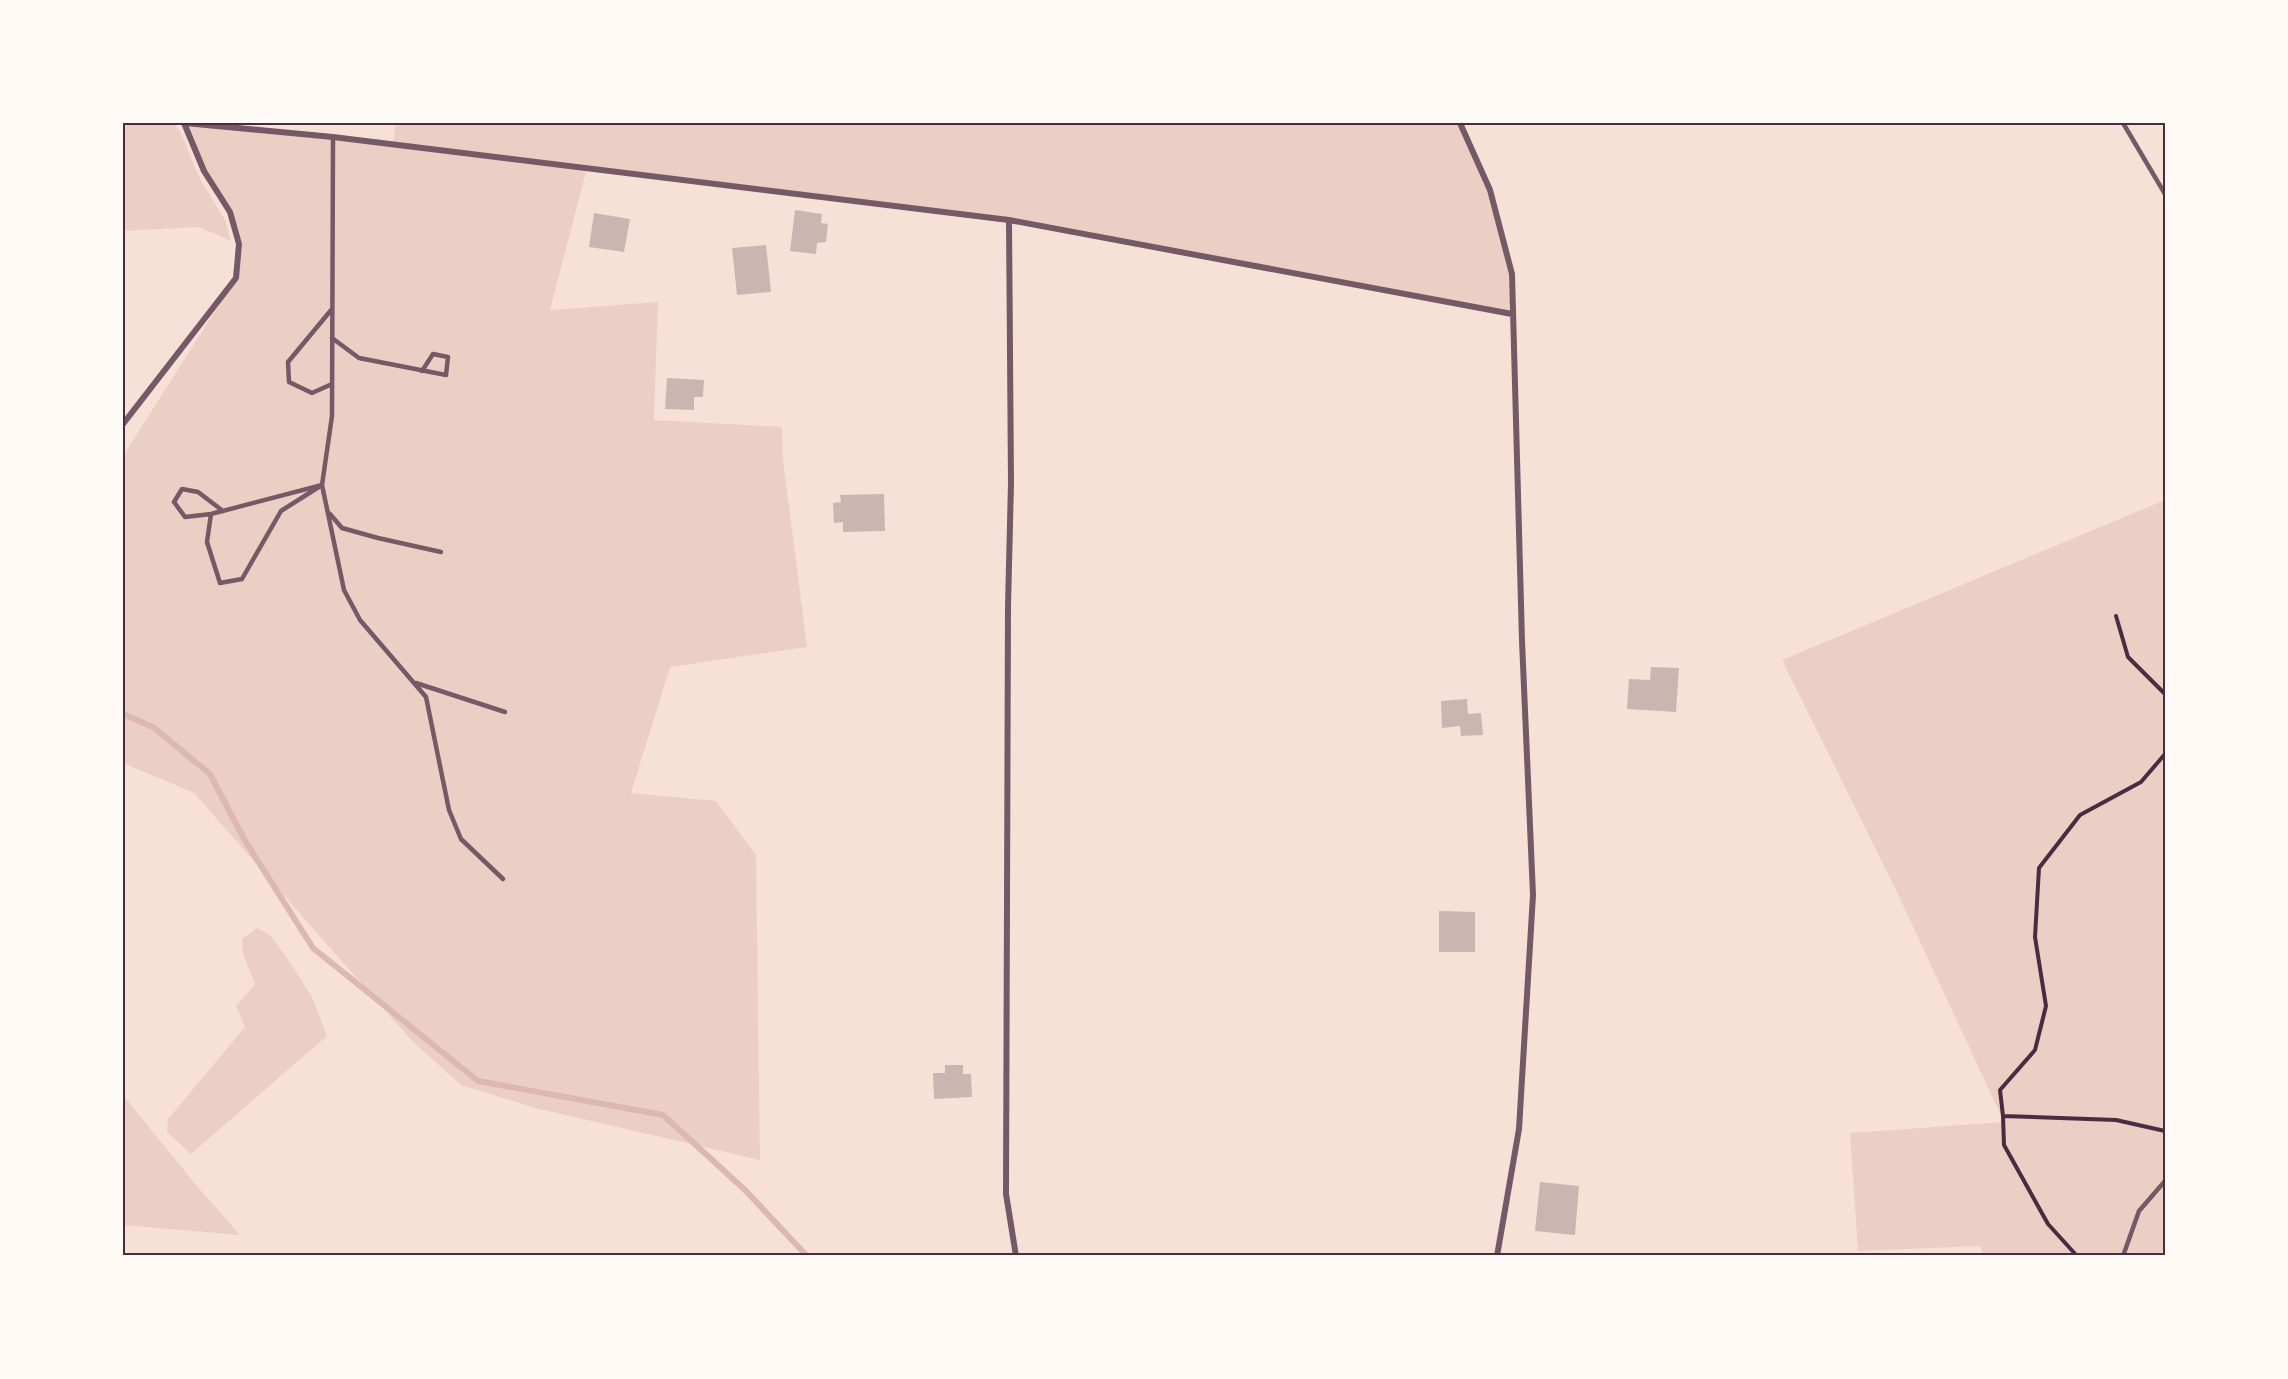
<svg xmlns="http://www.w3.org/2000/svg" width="2288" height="1379" viewBox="0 0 2288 1379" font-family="'Archivo Narrow',sans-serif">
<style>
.green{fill:#ebcfc5}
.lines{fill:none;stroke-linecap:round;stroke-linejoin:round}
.stream{stroke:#dcb8b0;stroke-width:6}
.building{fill:#ccb4b1}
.path{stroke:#4a2c40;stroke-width:4}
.service{stroke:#755966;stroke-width:4.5}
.minor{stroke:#755966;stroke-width:6}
.neatline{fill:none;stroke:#4a2c40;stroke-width:2}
</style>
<rect width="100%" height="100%" fill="#f7e1d7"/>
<!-- green -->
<path class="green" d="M123 123H174L180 131 200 179 225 220 231 241 199 227 123 231Z
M185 123 393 144 396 123H1460L1490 190 1512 274V314L1009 220 587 168 550 310 658 302 654 420 782 427 783 459 807 647 670 667 631 793 716 801 756 855 760 1160 535 1108 461 1085 412 1041 194 793 123 763V456L236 278 239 244 230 212 204 171Z
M2165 500V1256H1984L1980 1246 1858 1251 1850 1133 2004 1122 1895 888 1782 660Z
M257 928 270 935 290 962 312 997 327 1036 191 1154 167 1132 168 1119 245 1027 236 1006 255 984 243 954 242 939Z
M123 1095 196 1185 240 1235 123 1225Z"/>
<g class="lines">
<!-- stream -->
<path class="stream" d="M123 714 153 727 210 774 244 839 313 948 478 1081 663 1115 745 1190 807 1256"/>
</g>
<!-- building -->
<path class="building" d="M795 210 822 214 821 223 828 224 826 242 817 243 816 254 790 251Z
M594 213 630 219 624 252 589 247Z
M766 245 771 292 737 295 732 248Z
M667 378 704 380 703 397H694V410L665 409Z
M884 494 885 531 843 532V522L834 523 833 503 841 502 840 495Z
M1651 667 1679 668 1676 712 1627 709 1629 679 1650 680Z
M1467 699 1468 714 1481 713 1483 735 1461 736 1460 726 1442 728 1441 701Z
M1439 911 1475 912V952H1439Z
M945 1065H963V1074H971L972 1097 934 1099 933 1073H945Z
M1540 1182 1579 1186 1575 1235 1535 1231Z"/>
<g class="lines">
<!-- path -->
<path class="path" d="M2116 616 2128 657 2165 694
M2003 1116 2000 1090 2035 1050 2046 1006 2035 937 2039 868 2080 815 2141 782 2165 754
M2077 1256 2048 1224 2004 1145 2003 1116 2116 1120 2165 1131"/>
<!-- service -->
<path class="service" d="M2123 123 2165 194
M333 137 332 416 322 485 344 590 360 620 426 697 449 810 461 839 503 879
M332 309 288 362 289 382 312 393 332 384
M332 338 359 358 446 375 448 357 433 354 422 371
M322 485 281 511 242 579 220 583 207 542 211 514Z
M211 514 185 517 174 502 182 489 198 492 223 511
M330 514 342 528 378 538 441 552
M416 683 505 712
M2123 1256 2139 1211 2165 1181"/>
<!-- minor -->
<path class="minor" d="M185 123 333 137 1009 220 1512 314
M1460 123 1490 190 1512 274 1522 641 1533 895 1519 1129 1497 1256
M1009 220 1011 483 1008 606 1006 1194 1016 1256
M123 424 236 278 239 244 230 212 204 171 184 123"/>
</g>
<!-- border -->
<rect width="2288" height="1379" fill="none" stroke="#fffaf5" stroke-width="249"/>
<rect x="124" y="124" width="2040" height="1130" class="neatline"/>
</svg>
